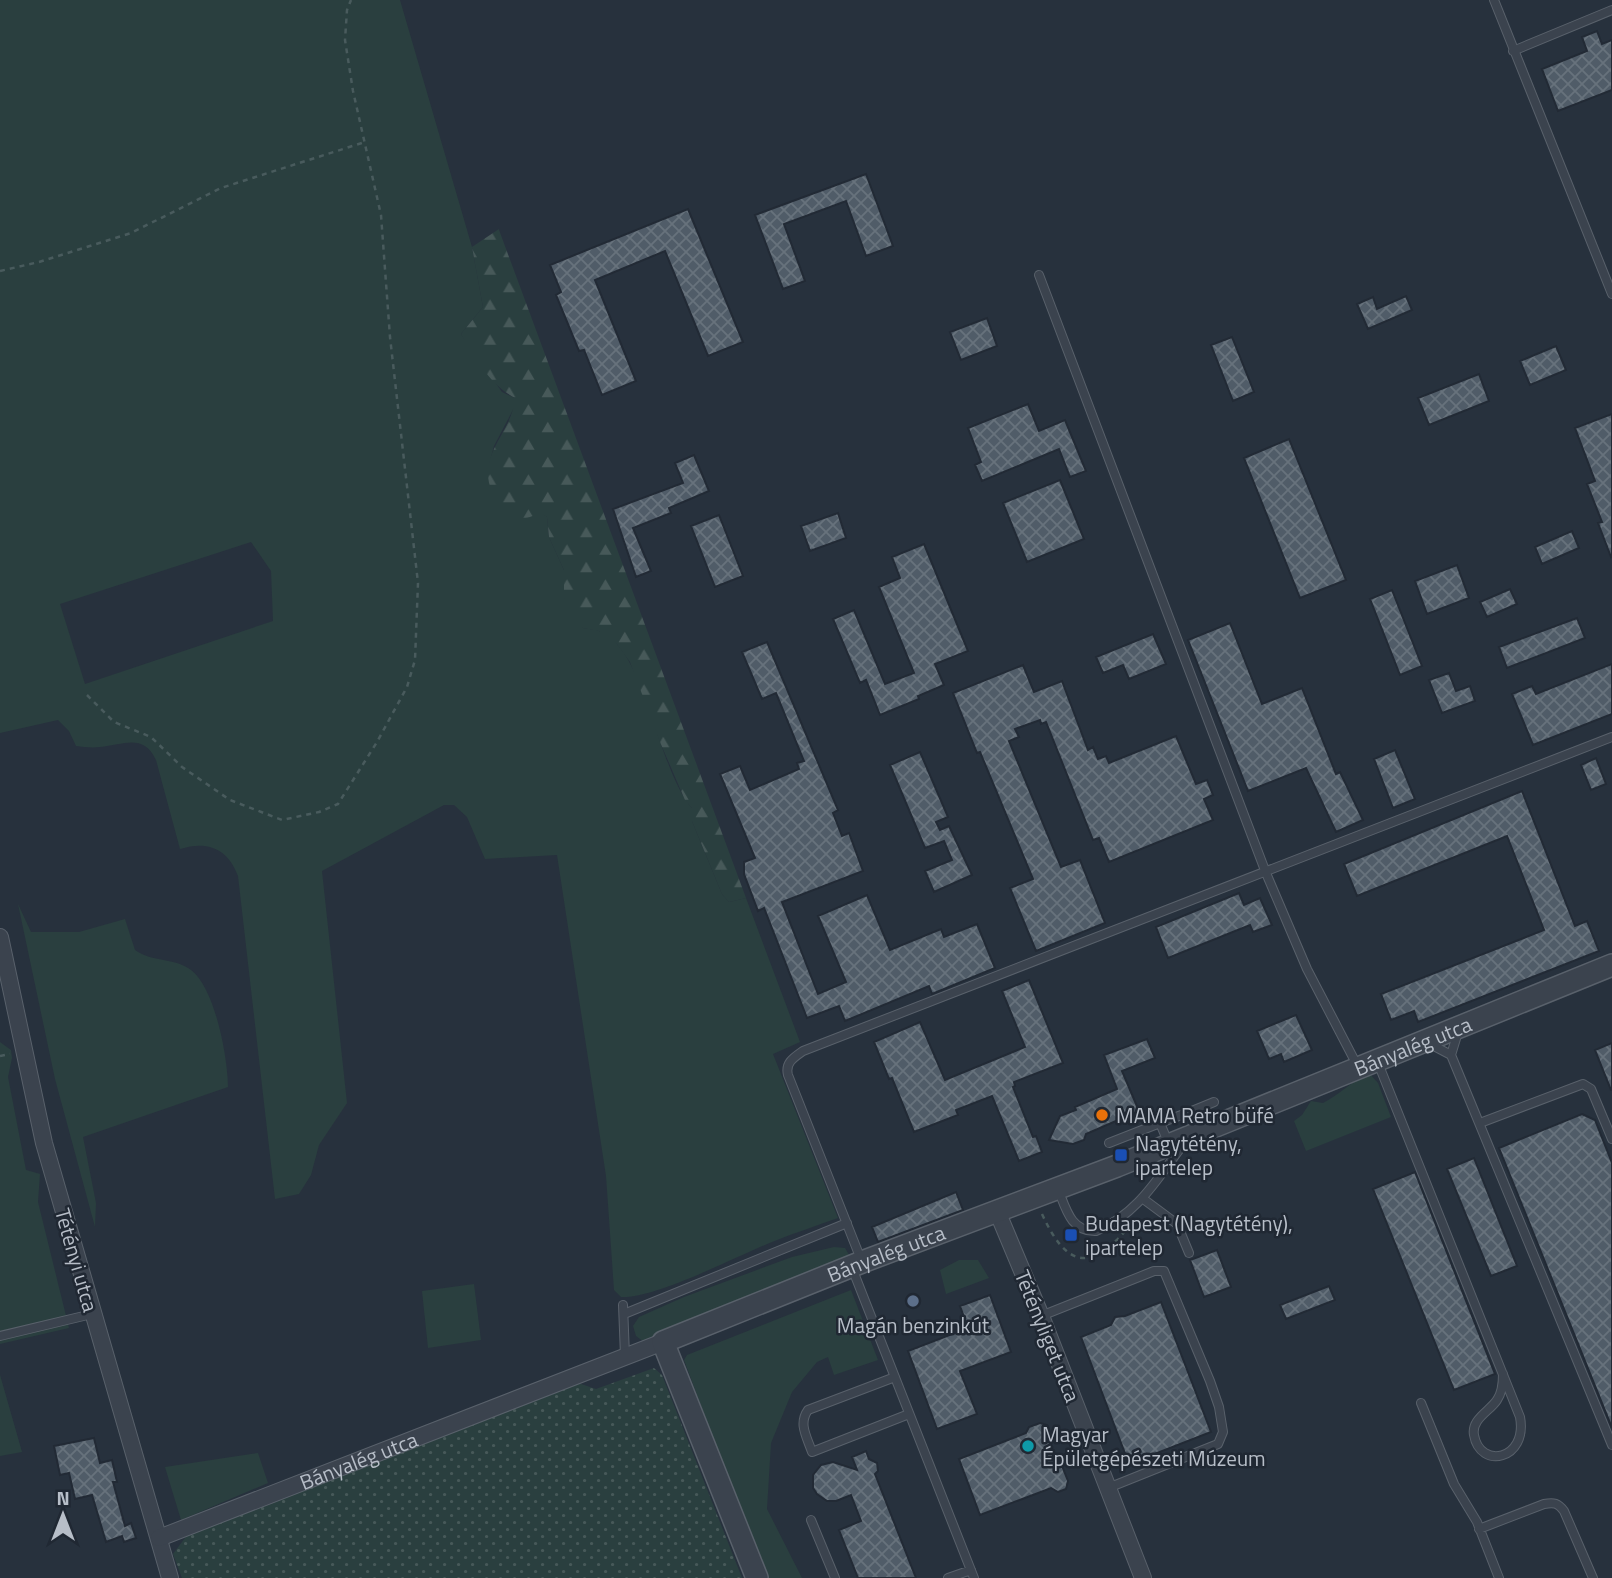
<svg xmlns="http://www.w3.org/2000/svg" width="1612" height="1578" viewBox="0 0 1612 1578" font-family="'Titillium Web',sans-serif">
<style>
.grass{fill:#2a3f3f;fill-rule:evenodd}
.forest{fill:url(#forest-firs)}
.park{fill:url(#park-dots)}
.building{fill:url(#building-cross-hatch);stroke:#222a35;stroke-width:2}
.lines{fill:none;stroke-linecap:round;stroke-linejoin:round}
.service-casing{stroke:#59616b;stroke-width:10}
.minor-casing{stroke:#59616b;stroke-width:18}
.tertiary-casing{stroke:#59616b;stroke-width:24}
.path{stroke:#495b5d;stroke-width:2.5;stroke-dasharray:5 5;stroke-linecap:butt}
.service{stroke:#3b434e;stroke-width:8}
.minor{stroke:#3b434e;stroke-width:16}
.tertiary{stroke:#3b434e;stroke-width:21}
.food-dot{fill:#e8710a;stroke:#202833;stroke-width:2.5}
.transit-dot{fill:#1a4fb4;stroke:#202833;stroke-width:2.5}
.service-dot{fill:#5c6f8a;stroke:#202833;stroke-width:2.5}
.culture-dot{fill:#0f9aa8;stroke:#202833;stroke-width:2.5}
.labels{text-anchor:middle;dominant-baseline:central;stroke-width:5;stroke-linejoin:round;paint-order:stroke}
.street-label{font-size:21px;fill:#b7bec8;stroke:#202833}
.poi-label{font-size:21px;fill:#b7bec8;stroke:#202833;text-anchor:start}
</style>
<defs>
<pattern id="forest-firs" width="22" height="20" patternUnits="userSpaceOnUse" patternTransform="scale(1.75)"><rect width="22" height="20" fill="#2a3f3f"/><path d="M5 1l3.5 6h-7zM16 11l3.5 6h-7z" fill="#475959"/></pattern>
<pattern id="park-dots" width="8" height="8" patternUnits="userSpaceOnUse" patternTransform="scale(1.75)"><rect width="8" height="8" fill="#2a3f3f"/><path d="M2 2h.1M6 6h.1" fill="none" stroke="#475959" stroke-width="1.8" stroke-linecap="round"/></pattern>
<pattern id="building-cross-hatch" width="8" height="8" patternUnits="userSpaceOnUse" patternTransform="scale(1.75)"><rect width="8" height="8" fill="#505c68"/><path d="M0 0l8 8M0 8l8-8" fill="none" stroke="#67727c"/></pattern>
</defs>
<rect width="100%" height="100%" fill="#27313d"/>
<!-- grass -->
<path class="grass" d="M0 0H400L472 247 483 307 461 334 502 392 515 398V406L494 446 489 465 547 517 549 537 564 570V597L583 628C587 629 594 629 599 631 646 648 657 769 692 808V821L722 894 729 902 746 898 800 1042 773 1054 838 1218C816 1226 794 1233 772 1242 737 1256 655 1299 621 1297L614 1290 606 1176 557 855 485 859 467 817 454 805H444L322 871 347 1103 319 1145 311 1175 299 1194 275 1199 238 876C228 849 208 840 180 849L156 760C143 733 124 745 100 747 92 748 84 747 76 746L69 731 58 720 0 733ZM251 542 271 571 273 621 85 684 60 604Z
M18 904 31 932H79L125 919 135 950C153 963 174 957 191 970 215 988 228 1058 228 1087L83 1137 96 1203 95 1227 55 1079Z
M0 1042 11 1050 12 1058 8 1077 26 1170 40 1174 38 1202 69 1328 0 1344Z
M1369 1073 1378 1083 1391 1117 1306 1151 1294 1121 1302 1115 1311 1101 1323 1103C1340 1094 1352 1081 1369 1073Z
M834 1247 845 1248 849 1255 846 1268 644 1342 636 1336 633 1326 639 1317 684 1297 792 1257Z
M959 1260H978L989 1278 946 1294 940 1270Z
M474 1284 481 1340 428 1348 422 1291Z
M851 1290 878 1360 834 1375 828 1357 817 1362 792 1392 771 1443 767 1509 802 1578H765L684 1360 687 1355Z
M0 1375 22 1452 0 1456Z
M258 1453 268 1483 181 1520 165 1467Z"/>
<!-- forest -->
<path class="forest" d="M499 229V230L746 898 729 902 722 894 692 821V808L685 800 660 742 630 662 617 644 599 631 583 628 571 618 564 598V570L549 537 547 517 540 512C533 517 523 520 514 516 504 511 496 502 492 492 476 454 513 432 515 398 489 384 476 359 461 334L483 307 472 247Z"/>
<!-- park -->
<path class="park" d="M654 1368 662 1375 742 1578H182L173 1554 188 1534 578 1383 596 1389Z"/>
<!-- building -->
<path class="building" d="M1597 31 1602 44 1612 40V90L1558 111 1542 69 1587 51 1582 37Z
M866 174 893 246 866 256 846 201 784 224 805 281 783 289 755 215Z
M688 209 743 342 708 356 665 251 595 280 636 381 602 395 584 350 579 351 556 295 561 292 550 265Z
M1406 296 1412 310 1368 329 1357 304 1373 297 1377 309Z
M987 318 997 346 961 360 950 332Z
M1232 337 1254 392 1233 401 1211 345Z
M1556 346 1566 370 1530 385 1520 361Z
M1479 374 1489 401 1429 425 1418 398Z
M1028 404 1039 431 1065 420 1086 471 1070 477 1059 449 982 481 975 465 981 462 968 428Z
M1612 414V556L1611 557 1598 523 1602 522 1587 484 1595 481 1575 428Z
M1289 439 1346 580 1300 598 1244 458Z
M694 455 709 491 669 508 671 513 633 528 651 571 636 577 613 509 683 483 675 463Z
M1060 480 1084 539 1027 562 1003 503Z
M838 513 846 538 810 551 801 526Z
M719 515 743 576 715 587 691 526Z
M1572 531 1579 548 1542 564 1535 547Z
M924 544 968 651 935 664 944 685 918 696 919 699 880 715 866 680 860 683 833 619 854 610 885 684 914 673 879 587 900 578 892 557Z
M1457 565 1469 598 1427 614 1415 581Z
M1510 589 1517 604 1487 617 1480 602Z
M1392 590 1422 666 1400 675 1370 599Z
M1577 618 1585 638 1507 668 1499 647Z
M1230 623 1262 704 1302 688 1336 774 1340 772 1363 820 1336 832 1306 768 1248 791 1188 640Z
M1153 634 1166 664 1129 679 1123 665 1103 673 1096 657Z
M767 642 838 810 833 813 842 836 849 833 863 871 782 902 818 994 846 982 818 916 867 895 890 950 941 929 944 937 977 924 995 968 932 994 929 986 845 1021 839 1006 807 1018 764 908 758 911 744 874V862L755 858 720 774 740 766 750 790 799 769 797 763 804 761 776 693 762 699 742 652Z
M1612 664V714L1533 745 1512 694 1532 686 1536 694Z
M1023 665 1034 692 1062 681 1088 750 1093 747 1098 759 1106 756 1109 763 1176 736 1196 784 1207 780 1213 795 1204 799 1213 820 1109 862 1099 838 1093 840 1046 722 1041 724 1040 720 1015 729 1019 737 1009 741 1061 867 1080 860 1105 923 1036 951 1010 888 1033 879 980 752 977 753 953 693Z
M1449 673 1456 691 1470 686 1475 701 1442 713 1429 680Z
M1395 750 1415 799 1393 808 1374 759Z
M920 752 948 817 936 822 940 830 949 826 972 875 934 892 925 871 952 860 944 841 925 848 890 765Z
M1596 758 1606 784 1591 790 1581 765Z
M1522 791 1575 926 1587 921 1599 951 1418 1022 1414 1011 1391 1020 1381 994 1544 930 1507 836 1357 896 1344 864Z
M1239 893 1244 905 1260 898 1272 925 1253 932 1250 925 1168 958 1156 927Z
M1029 980 1063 1063 1014 1082 1015 1086 1013 1087 1033 1137 1036 1136 1042 1152 1019 1161 992 1096 956 1110 958 1115 914 1132 892 1078 889 1079 874 1042 920 1022 945 1080 1025 1047 1002 991Z
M1296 1015 1312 1050 1284 1062 1281 1054 1269 1059 1257 1031Z
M1147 1039 1155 1058 1122 1071 1139 1111 1086 1134 1084 1140 1073 1144 1049 1140 1060 1116 1076 1110 1075 1107 1117 1089 1104 1055Z
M1612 1043V1090H1611L1595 1050Z
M1582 1114 1595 1120 1612 1163V1428L1499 1148Z
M1474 1158 1517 1266 1491 1276 1447 1169Z
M1415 1172 1495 1374 1454 1390 1373 1189Z
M956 1192 963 1210 878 1242 872 1227Z
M1217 1250 1231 1287 1204 1297 1190 1260Z
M1329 1286 1335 1300 1286 1319 1280 1305Z
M990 1295 1011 1352 960 1371 977 1414 937 1429 908 1351 968 1328 960 1306Z
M1161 1302 1211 1432 1129 1464 1081 1337 1111 1325 1115 1317 1125 1316Z
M1040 1423 1047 1425 1052 1440 1050 1448 1056 1463 1062 1466 1068 1481 1066 1489 1058 1492 1051 1488 980 1515 959 1459 1026 1433 1029 1427Z
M94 1438 100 1463 112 1460 117 1482H113L125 1526 131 1523 136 1538 124 1542 122 1536 106 1542 92 1495 75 1499 69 1473 60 1475 54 1446Z
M866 1451 869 1459 877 1463 878 1471 875 1474 916 1578H858L839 1530 861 1521 851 1495 836 1501H827L817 1494 813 1488V1475L821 1465 833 1462 857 1470 852 1457Z"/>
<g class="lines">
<!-- service casing -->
<g class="service-casing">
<path id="service" d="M1494 0 1612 294
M1513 51 1612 10
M1039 275 1266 873 1307 969 1358 1067
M1458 1032 1451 1055 1612 1445
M1430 1044 1451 1055
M1378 1063 1520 1417C1528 1460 1480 1470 1474 1435 1471 1419 1490 1411 1497 1400 1502 1393 1503 1384 1503 1374
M1192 1111 1214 1102
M1480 1123 1583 1084 1591 1089 1612 1139
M1168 1142 1160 1123 1192 1111 1201 1132
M1109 1143 1160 1123
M1058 1189C1066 1209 1071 1232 1096 1231 1136 1216 1158 1178 1182 1146
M1142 1198 1177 1224 1189 1253
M862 1262 788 1075C785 1063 793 1058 803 1051L1612 737
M852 1268 974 1578
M623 1305 625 1356
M624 1314 847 1223
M1041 1316 1154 1271H1164L1210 1381 1219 1407 1223 1432 1218 1444 1108 1488
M0 1336 92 1314
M895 1377 808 1410C798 1424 807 1437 812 1452L909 1414
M1421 1403 1454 1484 1477 1522 1499 1578
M811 1520 835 1578
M1479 1529 1544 1504C1554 1502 1558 1503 1564 1511L1593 1578
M948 1578 971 1570"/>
</g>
<!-- minor casing -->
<g class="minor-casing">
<g id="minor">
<path d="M0 937 44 1143 170 1578"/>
<path d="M997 1211 1041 1316 1143 1578"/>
<path id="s1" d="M159 1538 663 1342"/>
</g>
</g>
<!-- tertiary casing -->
<g class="tertiary-casing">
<g id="tertiary">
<path id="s2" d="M757 1578 663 1342 862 1262 1117 1166 1612 965"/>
</g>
</g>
<!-- path -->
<path class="path" d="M0 271 39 262 131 233 221 188 365 142
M87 695 114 722 151 737 182 767 230 800 282 820 319 812 338 804 377 742 407 687 415 660 418 583 390 337 381 215 353 91 345 40 347 10 351 0
M0 1056 10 1054
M1042 1214C1066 1266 1089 1273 1127 1229"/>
<!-- service -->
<use href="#service" class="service"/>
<!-- minor -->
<use href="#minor" class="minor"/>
<!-- tertiary -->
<use href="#tertiary" class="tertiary"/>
</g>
<!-- markers -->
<circle class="food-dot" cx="1102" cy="1115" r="7"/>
<g class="transit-dot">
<rect x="1114" y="1148" width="14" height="14" rx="3.5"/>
<rect x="1064" y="1228" width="14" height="14" rx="3.5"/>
</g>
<circle class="service-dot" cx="913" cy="1301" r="7"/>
<circle class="culture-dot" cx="1028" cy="1446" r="7"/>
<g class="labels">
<!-- street labels -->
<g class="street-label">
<text stroke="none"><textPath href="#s2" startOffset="1060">Bányalég utca</textPath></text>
<text stroke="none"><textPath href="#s2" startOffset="494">Bányalég utca</textPath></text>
<text transform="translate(77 1260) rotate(74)">Tétényi utca</text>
<text transform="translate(1048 1336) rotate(68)">Tétényliget utca</text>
<text stroke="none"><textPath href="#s1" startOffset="214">Bányalég utca</textPath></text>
</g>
<!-- poi labels -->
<g class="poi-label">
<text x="1116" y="1115">MAMA Retro büfé</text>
<text x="1135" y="1143">Nagytétény,<tspan x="1135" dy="24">ipartelep</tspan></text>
<text x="1085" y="1223">Budapest (Nagytétény),<tspan x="1085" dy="24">ipartelep</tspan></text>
<text x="913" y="1325" text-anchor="middle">Magán benzinkút</text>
<text x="1042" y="1434">Magyar<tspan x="1042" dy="24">Épületgépészeti Múzeum</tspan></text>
</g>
</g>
<!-- north arrow -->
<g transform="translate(63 1515)" stroke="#202833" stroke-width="5" paint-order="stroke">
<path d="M0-5L12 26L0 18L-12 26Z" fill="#b7bec8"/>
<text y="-10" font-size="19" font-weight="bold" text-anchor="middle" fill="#b7bec8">N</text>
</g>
</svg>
